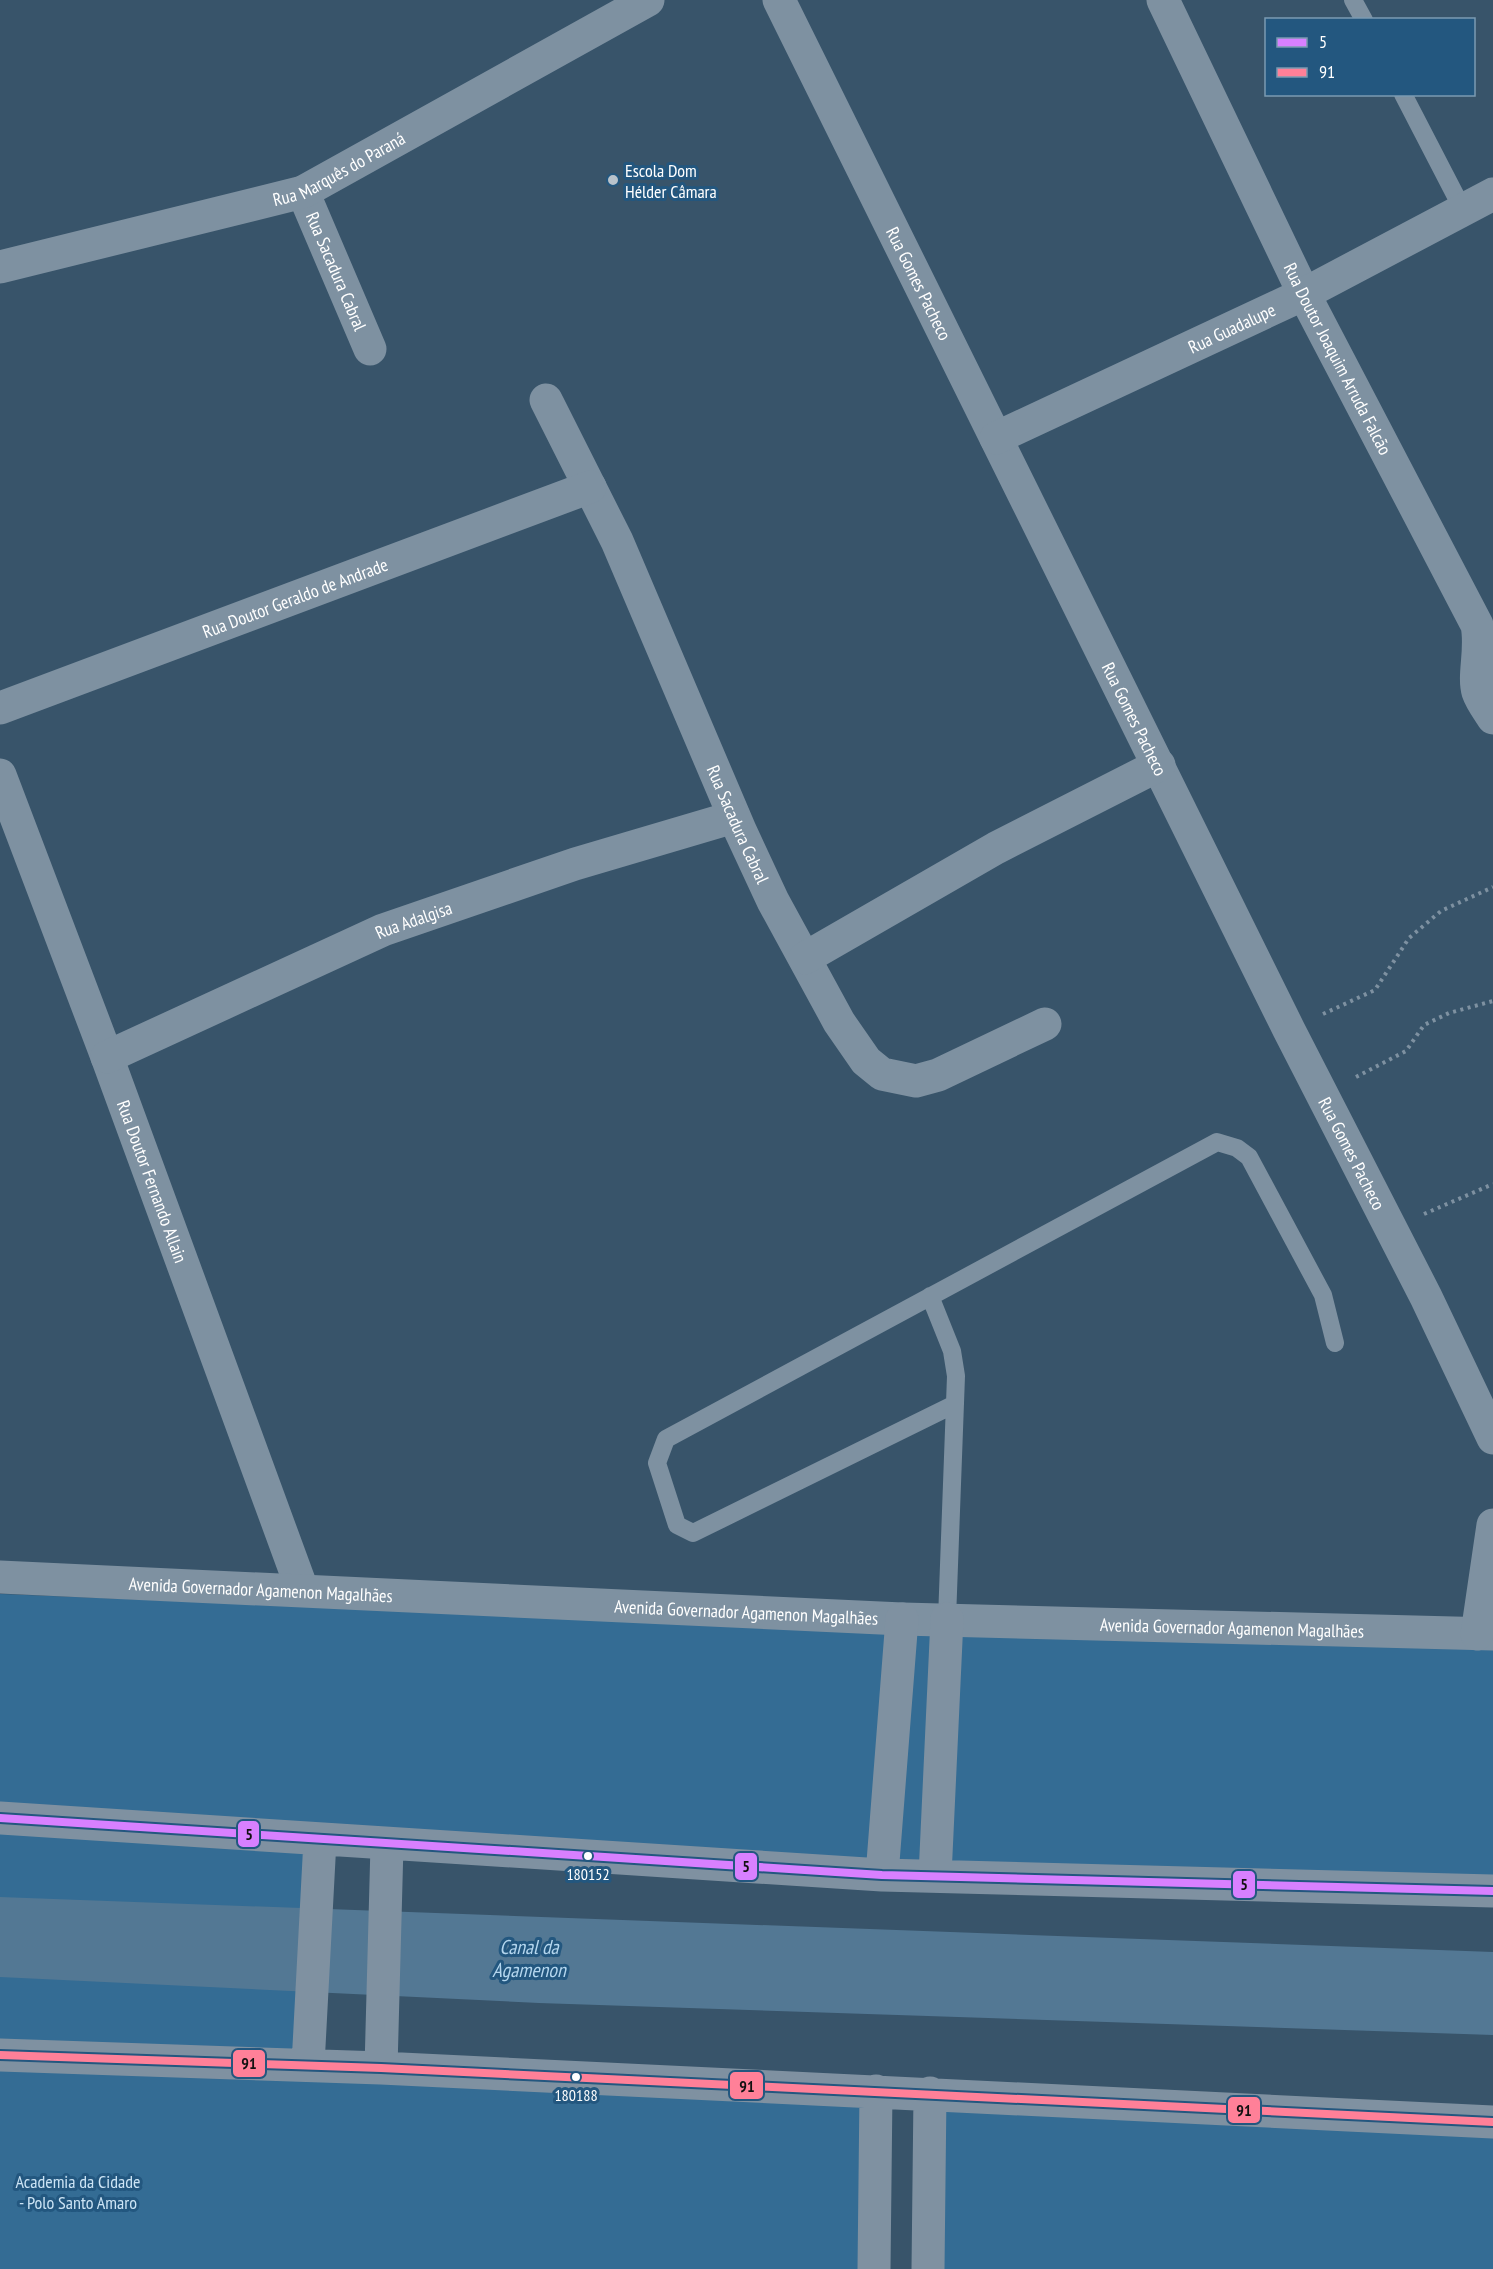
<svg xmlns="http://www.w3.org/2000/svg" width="1493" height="2269" viewBox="0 0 1493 2269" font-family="'PT Sans Narrow',sans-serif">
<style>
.green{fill:#346c94}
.water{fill:#537894}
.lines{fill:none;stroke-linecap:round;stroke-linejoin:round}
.path{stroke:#7e91a1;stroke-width:4;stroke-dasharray:3 4.5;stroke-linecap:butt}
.lane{stroke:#7e91a1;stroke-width:18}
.street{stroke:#7e91a1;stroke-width:33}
.highway{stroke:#7f91a1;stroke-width:33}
.bus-1-casing{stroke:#23577f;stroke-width:12}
.bus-2-casing{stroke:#23577f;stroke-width:12}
.bus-1{stroke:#d880ff;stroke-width:8}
.bus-2{stroke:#ff8098;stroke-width:8}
.poi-dot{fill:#b9c3cb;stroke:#23577f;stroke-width:2}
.bus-dot{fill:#fff;stroke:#23577f;stroke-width:2}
.labels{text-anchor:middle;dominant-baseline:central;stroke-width:6;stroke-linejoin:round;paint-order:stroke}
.bus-label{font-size:16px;fill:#fff;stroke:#23577f}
.street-label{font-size:18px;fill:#fff;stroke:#23577f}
.poi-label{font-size:18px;fill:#fff;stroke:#23577f;text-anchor:start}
.park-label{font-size:18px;fill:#cce4f5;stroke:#23577f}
.water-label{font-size:20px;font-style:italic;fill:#b4d6ee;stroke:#23577f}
.line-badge{stroke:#23577f;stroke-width:2}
.pale-badge-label{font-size:16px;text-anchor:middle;font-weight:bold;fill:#111}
</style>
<rect width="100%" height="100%" fill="#38546a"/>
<!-- green -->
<path class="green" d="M0 1594 300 1606 1493 1640V1891L321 1840 308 2065 876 2091 874 2269H0Z
M930 2093 1493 2122V2269H928Z"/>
<!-- water -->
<path class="water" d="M0 1897 1493 1952V2035L539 2003 0 1977Z"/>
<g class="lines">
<!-- path -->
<path class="path" d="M1323 1014 1375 990 1409 938 1441 911 1493 887
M1356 1077 1406 1051 1424 1025 1449 1013 1493 1001
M1424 1214 1493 1184"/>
<!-- lane -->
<path class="lane" d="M1353 0 1364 20
M1403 94 1463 210
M930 1296 952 1351 956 1376 947 1619
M955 1404 693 1533 677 1525 657 1463 666 1439 1217 1142 1237 1148 1249 1157 1323 1295 1335 1343"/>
<!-- street -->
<g class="street">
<path id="s1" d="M779 0 1289 1030 1426 1297 1493 1438"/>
<path id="s2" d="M1163 0 1304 294 1477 625C1482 649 1473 675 1478 692 1481 701 1488 710 1493 718"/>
<path id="s3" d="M303 192 370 349"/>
<path id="s4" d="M0 267 303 192 648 0"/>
<path id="s5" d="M546 400 617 541 740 830 773 901 839 1022 866 1061 882 1074 916 1081 938 1075 1045 1024"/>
<path id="s6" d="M996 438 1304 294 1493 194"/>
<path id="s7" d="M0 708 590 487"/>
<path id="s8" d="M0 775 107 1057 302 1589"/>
<path d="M805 958 996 848 1159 765"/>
<path id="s9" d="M107 1057 383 930 575 864 734 817"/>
<path id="s10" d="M0 1577 902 1619 1493 1634"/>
<path d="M1477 1634 1493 1525"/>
</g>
<!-- highway -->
<path class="highway" d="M0 1818 882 1875 1493 1891
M882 1875 902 1619
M935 1876 947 1619
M0 2055 381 2068 1493 2122
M308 2065 320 1840
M381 2068 387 1845
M874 2269 876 2091
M928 2269 930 2093"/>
<!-- bus-1 casing -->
<g class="bus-1-casing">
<path id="bus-1" d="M0 1818 882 1875 1493 1891"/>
</g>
<!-- bus-2 casing -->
<g class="bus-2-casing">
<path id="bus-2" d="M0 2055 381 2068 1493 2122"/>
</g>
<!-- bus-1 -->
<use href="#bus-1" class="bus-1"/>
<!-- bus-2 -->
<use href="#bus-2" class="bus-2"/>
</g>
<!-- markers -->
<circle class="poi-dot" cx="613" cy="180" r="6"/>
<g class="bus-dot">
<circle cx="588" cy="1856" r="5"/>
<circle cx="576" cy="2077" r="5"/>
</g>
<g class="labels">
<!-- bus labels -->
<g class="bus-label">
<text x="588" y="1874">180152</text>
<text x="576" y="2095">180188</text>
</g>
<!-- street labels -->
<g class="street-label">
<text stroke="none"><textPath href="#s4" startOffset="354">Rua Marquês do Paraná</textPath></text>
<text stroke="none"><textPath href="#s3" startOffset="86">Rua Sacadura Cabral</textPath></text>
<text stroke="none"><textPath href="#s1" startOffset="316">Rua Gomes Pacheco</textPath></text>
<text stroke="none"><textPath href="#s6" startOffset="260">Rua Guadalupe</textPath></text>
<text stroke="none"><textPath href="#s2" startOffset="399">Rua Doutor Joaquim Arruda Falcão</textPath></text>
<text stroke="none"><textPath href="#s7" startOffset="315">Rua Doutor Geraldo de Andrade</textPath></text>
<text stroke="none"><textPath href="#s1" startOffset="802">Rua Gomes Pacheco</textPath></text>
<text stroke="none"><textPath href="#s5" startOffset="466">Rua Sacadura Cabral</textPath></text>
<text stroke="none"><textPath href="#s9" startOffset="336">Rua Adalgisa</textPath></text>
<text stroke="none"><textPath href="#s1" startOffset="1288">Rua Gomes Pacheco</textPath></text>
<text stroke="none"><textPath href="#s8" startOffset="434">Rua Doutor Fernando Allain</textPath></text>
<text stroke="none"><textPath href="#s10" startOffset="261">Avenida Governador Agamenon Magalhães</textPath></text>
<text stroke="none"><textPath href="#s10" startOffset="747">Avenida Governador Agamenon Magalhães</textPath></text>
<text stroke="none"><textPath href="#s10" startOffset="1233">Avenida Governador Agamenon Magalhães</textPath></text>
</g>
<!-- poi labels -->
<g class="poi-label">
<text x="625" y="170">Escola Dom<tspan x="625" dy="21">Hélder Câmara</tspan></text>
</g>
<!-- park labels -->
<g class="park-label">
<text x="78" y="2181">Academia da Cidade<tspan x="78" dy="21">- Polo Santo Amaro</tspan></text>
</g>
<!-- water labels -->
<g class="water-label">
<text x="529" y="1947">Canal da<tspan x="529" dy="23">Agamenon</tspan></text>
</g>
</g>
<g class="line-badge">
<rect x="237" y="1820" width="23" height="28" rx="6" fill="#d880ff"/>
<rect x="734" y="1852" width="24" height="29" rx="6" fill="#d880ff"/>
<rect x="1232" y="1870" width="24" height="29" rx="6" fill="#d880ff"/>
<rect x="232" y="2049" width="34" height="29" rx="6" fill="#ff8098"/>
<rect x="729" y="2071" width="35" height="29" rx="6" fill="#ff8098"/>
<rect x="1227" y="2096" width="34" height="28" rx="6" fill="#ff8098"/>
</g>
<g class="pale-badge-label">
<text x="249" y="1840">5</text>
<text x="746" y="1872">5</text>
<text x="1244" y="1890">5</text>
<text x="249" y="2069">91</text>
<text x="747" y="2092">91</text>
<text x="1244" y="2116">91</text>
</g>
<!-- legend -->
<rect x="1265" y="18" width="210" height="78" fill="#23577f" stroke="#7b9ab2" stroke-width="1.5"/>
<rect x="1277" y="38" width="30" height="9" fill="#d880ff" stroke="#7b9ab2" stroke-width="1.5"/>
<text x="1319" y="48" font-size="18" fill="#ffffff">5</text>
<rect x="1277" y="68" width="30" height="9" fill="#ff8098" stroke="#7b9ab2" stroke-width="1.5"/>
<text x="1319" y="78" font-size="18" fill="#ffffff">91</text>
</svg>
